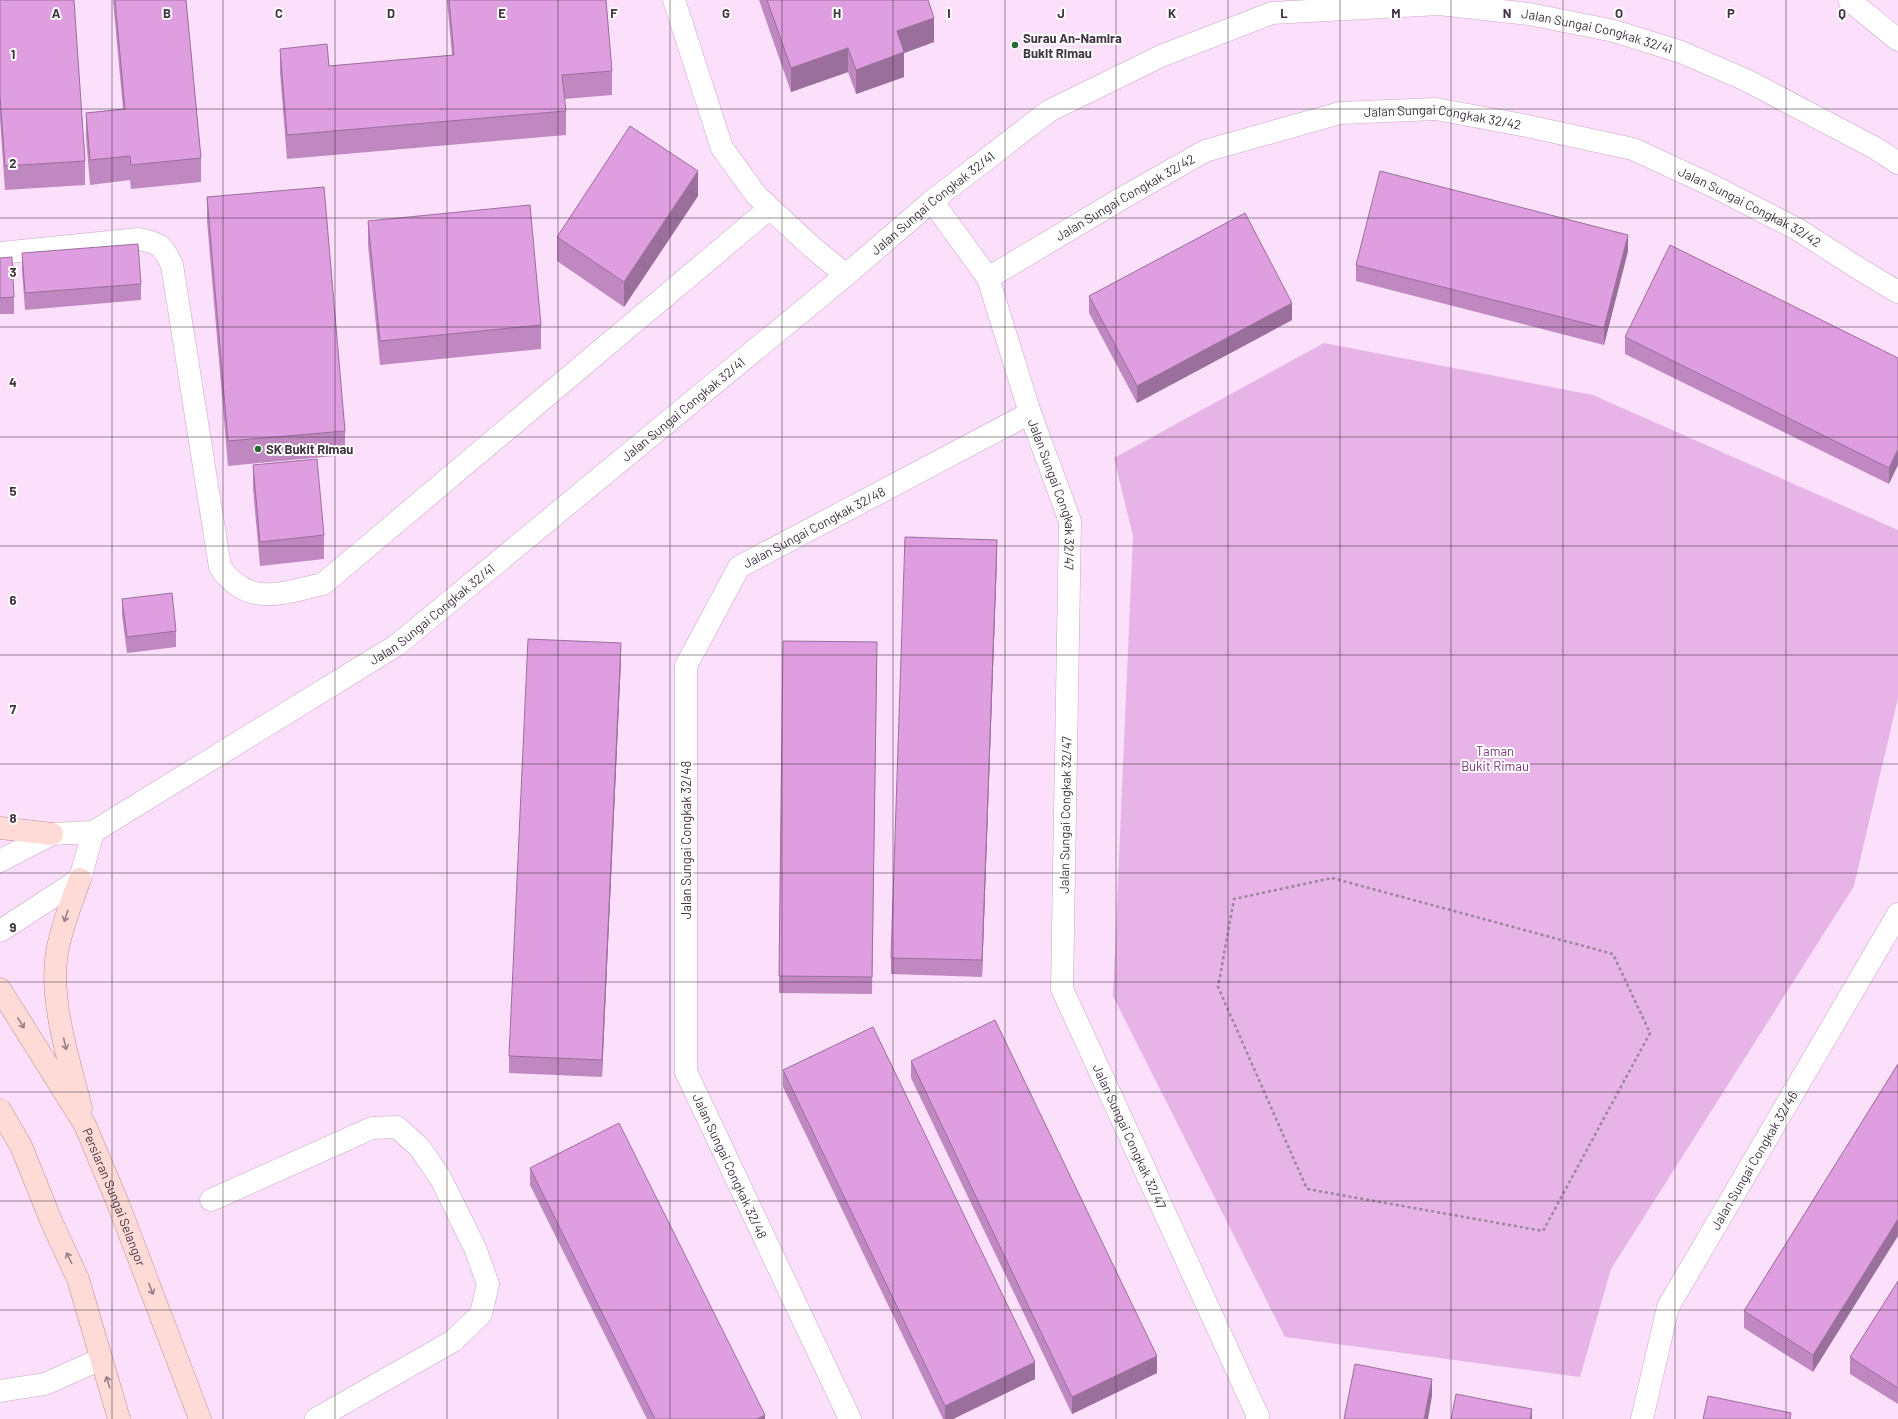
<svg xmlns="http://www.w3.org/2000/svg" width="1898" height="1419" viewBox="0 0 1898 1419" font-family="Barlow,sans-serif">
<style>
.green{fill:#e6b4e6}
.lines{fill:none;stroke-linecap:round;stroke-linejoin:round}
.minor-casing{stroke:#c8a7c8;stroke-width:23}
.major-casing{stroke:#bc9191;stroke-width:23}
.path{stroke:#9b869b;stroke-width:2.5;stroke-dasharray:3 3;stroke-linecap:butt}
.minor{stroke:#fff;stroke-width:22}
.major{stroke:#fedbd7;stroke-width:22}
.wall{fill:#bf88c0}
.shaded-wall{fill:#9b6f9c}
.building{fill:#de9edf;stroke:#9b6f9c}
.oneway{stroke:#977f85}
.grid{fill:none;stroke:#423442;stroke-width:1;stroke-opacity:0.55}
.poi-dot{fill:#276730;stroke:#fff;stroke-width:1.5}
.labels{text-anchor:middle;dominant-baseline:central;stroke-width:4;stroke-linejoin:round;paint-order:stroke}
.street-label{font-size:13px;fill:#423442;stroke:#fff}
.poi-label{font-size:13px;font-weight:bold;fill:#423442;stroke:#fff;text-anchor:start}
.park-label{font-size:13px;fill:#7f3482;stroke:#fff}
.grid-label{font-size:13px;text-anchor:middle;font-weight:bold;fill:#423442;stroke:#fff;stroke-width:4;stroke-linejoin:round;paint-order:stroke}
</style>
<rect width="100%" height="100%" fill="#fbdffb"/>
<!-- green -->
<path class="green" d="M1324 343 1593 395 1898 530V698L1854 886 1611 1269 1580 1377 1285 1337 1113 996 1133 536 1114 458Z"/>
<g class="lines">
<!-- minor casing -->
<g class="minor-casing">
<g id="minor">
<path d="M674 0 722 148 757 196 813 248 846 275"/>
<path d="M1849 0 1898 40"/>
<path id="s1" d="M932 201 988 278 1030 413 1070 521 1062 989 1258 1416 1257 1419"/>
<path d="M0 253 139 239C160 243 163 246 172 265L220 567C248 608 282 593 323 584L770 208"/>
<path id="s2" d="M988 278 1119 200 1205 151 1340 113 1436 109 1527 126 1633 149 1713 186 1797 229 1861 270 1898 292"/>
<path id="s3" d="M0 861 52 834 93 832 397 645 846 275 932 201 1049 111 1161 56 1272 13 1439 4 1529 14 1614 31 1681 52 1746 80 1875 148 1898 163"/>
<path d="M0 931 80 879 93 832"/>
<path d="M211 1200 372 1128 397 1127 420 1148 441 1179 475 1248 488 1284 481 1314 453 1341 316 1419"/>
<path d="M0 1391 45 1384 101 1359"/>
<path id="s4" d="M850 1419 686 1072V666L739 567 1030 413"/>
<path id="s5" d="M1642 1419 1668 1307 1898 914"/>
</g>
</g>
<!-- major casing -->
<g class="major-casing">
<g id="major">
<path d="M0 828 52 834"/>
<path d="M80 879C71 903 62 926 57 952 49 1001 69 1060 81 1108"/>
<path id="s6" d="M0 989 85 1125 117 1201 200 1419"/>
<path d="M0 1110 21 1146 52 1223 78 1279 119 1419"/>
</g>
</g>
<!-- path -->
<path class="path" d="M1332 878 1613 954 1650 1033 1543 1231 1307 1189 1218 987 1234 899Z"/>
<!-- minor -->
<use href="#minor" class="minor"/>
<!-- major -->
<use href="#major" class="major"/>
</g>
<!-- wall -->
<path class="wall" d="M0 0 85 161V185L5 190 0 119Z
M113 0H186L201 158V182L131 189 130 180 90 185 86 137V113L123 109Z
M447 0H606L612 71V95L564 99 566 111V135L287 159 280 73V49L329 66 452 55Z
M759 0H928L934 42 904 53V77L856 94 848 72 791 92Z
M698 196 624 307 557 261V237Z
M207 197 345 431V455L228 466 207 221Z
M368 221 541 325V349L380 365 368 245Z
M1628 251 1604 345 1356 281V265Z
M22 253 141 284V300L25 310 22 270Z
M0 258 14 297V314H0Z
M1089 296 1292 320 1137 403 1089 313Z
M1625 337 1898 358 1889 484 1625 354Z
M253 465 324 535V559L260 566 253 489Z
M997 557 982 977 891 974V958Z
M122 599 176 631V647L127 653 122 615Z
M621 659 602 1077 509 1073V1056Z
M877 659 872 994 779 993V976Z
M911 1061 1157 1373 1072 1414 911 1078Z
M1898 1064 1813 1372 1744 1328V1311Z
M783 1070 1035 1379 953 1419H943L783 1087Z
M530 1168 765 1419H647L530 1185Z
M1898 1281V1404L1850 1374V1357Z"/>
<!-- shaded-wall -->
<path class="shaded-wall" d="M934 18V42L904 53V77L856 94V70L897 31Z
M848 48V72L791 92V68Z
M698 171V196L624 307V282Z
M1628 235V251L1604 345V328Z
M1292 303V320L1137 403V386Z
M1898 449V465L1889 484V468Z
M997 540V557L982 977V960Z
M621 643V659L602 1077V1060Z
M1898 1219V1236L1813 1372V1355Z
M1157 1356V1373L1072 1414V1397Z
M1035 1362V1379L953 1419H945V1406Z
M1432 1379V1396L1428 1419H1424Z
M1532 1409V1419H1530Z
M765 1415V1419H757Z"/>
<!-- building -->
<path class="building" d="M0 0H74L85 161 5 166 0 95Z
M115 0H186L201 158 131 165 130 156 90 160 86 113 125 109Z
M449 0H606L612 71 562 75 566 111 287 135 280 49 327 44 329 66 454 55Z
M767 0H928L934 18 897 31 904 52 856 70 848 48 791 68Z
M630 126 698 171 624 282 557 237Z
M1380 171 1628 235 1604 328 1356 265Z
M324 187 345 431 228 441 207 197Z
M530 205 541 325 380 341 368 221Z
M1245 213 1292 303 1137 386 1089 296Z
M138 244 141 284 25 293 22 253Z
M1670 245 1898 358V449L1889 468 1625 337Z
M12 257 14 297 0 298V258Z
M317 459 324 535 260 542 253 465Z
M905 537 997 540 982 960 891 958Z
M172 593 176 631 127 637 122 599Z
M528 639 621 643 602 1060 509 1056Z
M783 641 877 642 872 977 779 976Z
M995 1020 1157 1356 1072 1397 911 1061Z
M873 1027 1035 1362 945 1406 783 1070Z
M1898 1064V1219L1813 1355 1744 1311Z
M619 1123 765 1415 757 1419H655L530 1168Z
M1898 1281V1388L1850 1357Z
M1355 1364 1432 1379 1424 1419H1344Z
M1456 1394 1532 1409 1530 1419H1451Z
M1708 1396 1791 1413 1790 1419H1703Z"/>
<!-- one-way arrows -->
<defs><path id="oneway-shaft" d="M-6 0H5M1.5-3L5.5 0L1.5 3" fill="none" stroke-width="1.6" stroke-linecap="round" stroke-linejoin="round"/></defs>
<g class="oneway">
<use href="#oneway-shaft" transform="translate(66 916) rotate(108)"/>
<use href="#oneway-shaft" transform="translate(21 1023) rotate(58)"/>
<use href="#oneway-shaft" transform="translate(65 1044) rotate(77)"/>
<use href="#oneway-shaft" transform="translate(69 1258) rotate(-116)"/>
<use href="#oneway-shaft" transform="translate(151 1289) rotate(69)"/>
<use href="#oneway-shaft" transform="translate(108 1382) rotate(-107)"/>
</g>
<!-- grid -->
<path class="grid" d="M112 0V1419M223 0V1419M335 0V1419M447 0V1419M558 0V1419M670 0V1419M782 0V1419M893 0V1419M1005 0V1419M1116 0V1419M1228 0V1419M1340 0V1419M1451 0V1419M1563 0V1419M1675 0V1419M1786 0V1419M0 109H1898M0 218H1898M0 327H1898M0 437H1898M0 546H1898M0 655H1898M0 764H1898M0 873H1898M0 982H1898M0 1092H1898M0 1201H1898M0 1310H1898"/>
<!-- markers -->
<g class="poi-dot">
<circle cx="1015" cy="45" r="4"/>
<circle cx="258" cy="449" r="4"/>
</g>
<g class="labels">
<!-- street labels -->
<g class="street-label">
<text stroke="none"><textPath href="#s3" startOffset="1871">Jalan Sungai Congkak 32/41</textPath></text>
<text stroke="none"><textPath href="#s2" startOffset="495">Jalan Sungai Congkak 32/42</textPath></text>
<text stroke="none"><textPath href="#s2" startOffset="159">Jalan Sungai Congkak 32/42</textPath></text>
<text stroke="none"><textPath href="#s3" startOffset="1151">Jalan Sungai Congkak 32/41</textPath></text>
<text stroke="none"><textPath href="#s2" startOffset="819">Jalan Sungai Congkak 32/42</textPath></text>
<text stroke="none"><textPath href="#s3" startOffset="827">Jalan Sungai Congkak 32/41</textPath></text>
<text stroke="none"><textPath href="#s1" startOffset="322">Jalan Sungai Congkak 32/47</textPath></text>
<text stroke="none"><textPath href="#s4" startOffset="987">Jalan Sungai Congkak 32/48</textPath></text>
<text stroke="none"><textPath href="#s3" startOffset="503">Jalan Sungai Congkak 32/41</textPath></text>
<text transform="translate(1065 815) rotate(-89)">Jalan Sungai Congkak 32/47</text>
<text transform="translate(686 840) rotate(-90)">Jalan Sungai Congkak 32/48</text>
<text stroke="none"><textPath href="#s1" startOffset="982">Jalan Sungai Congkak 32/47</textPath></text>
<text stroke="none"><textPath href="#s5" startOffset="285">Jalan Sungai Congkak 32/46</textPath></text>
<text transform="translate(730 1166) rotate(65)">Jalan Sungai Congkak 32/48</text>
<text stroke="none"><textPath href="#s6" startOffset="238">Persiaran Sungai Selangor</textPath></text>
</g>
<!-- poi labels -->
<g class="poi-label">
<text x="1023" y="38">Surau An-Namira<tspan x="1023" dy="15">Bukit Rimau</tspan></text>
<text x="266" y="449">SK Bukit Rimau</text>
</g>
<!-- park labels -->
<g class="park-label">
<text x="1495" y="751">Taman<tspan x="1495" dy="15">Bukit Rimau</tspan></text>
</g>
</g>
<g class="grid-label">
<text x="56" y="18">A</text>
<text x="167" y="18">B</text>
<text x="279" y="18">C</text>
<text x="391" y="18">D</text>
<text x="502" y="18">E</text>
<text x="614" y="18">F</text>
<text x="726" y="18">G</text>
<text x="837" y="18">H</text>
<text x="949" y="18">I</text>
<text x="1061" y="18">J</text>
<text x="1172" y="18">K</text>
<text x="1284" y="18">L</text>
<text x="1396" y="18">M</text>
<text x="1507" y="18">N</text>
<text x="1619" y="18">O</text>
<text x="1731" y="18">P</text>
<text x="1842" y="18">Q</text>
<text x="13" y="59">1</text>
<text x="13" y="168">2</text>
<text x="13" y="277">3</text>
<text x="13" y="387">4</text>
<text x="13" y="496">5</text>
<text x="13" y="605">6</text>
<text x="13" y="714">7</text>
<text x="13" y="823">8</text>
<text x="13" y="932">9</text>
</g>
</svg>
